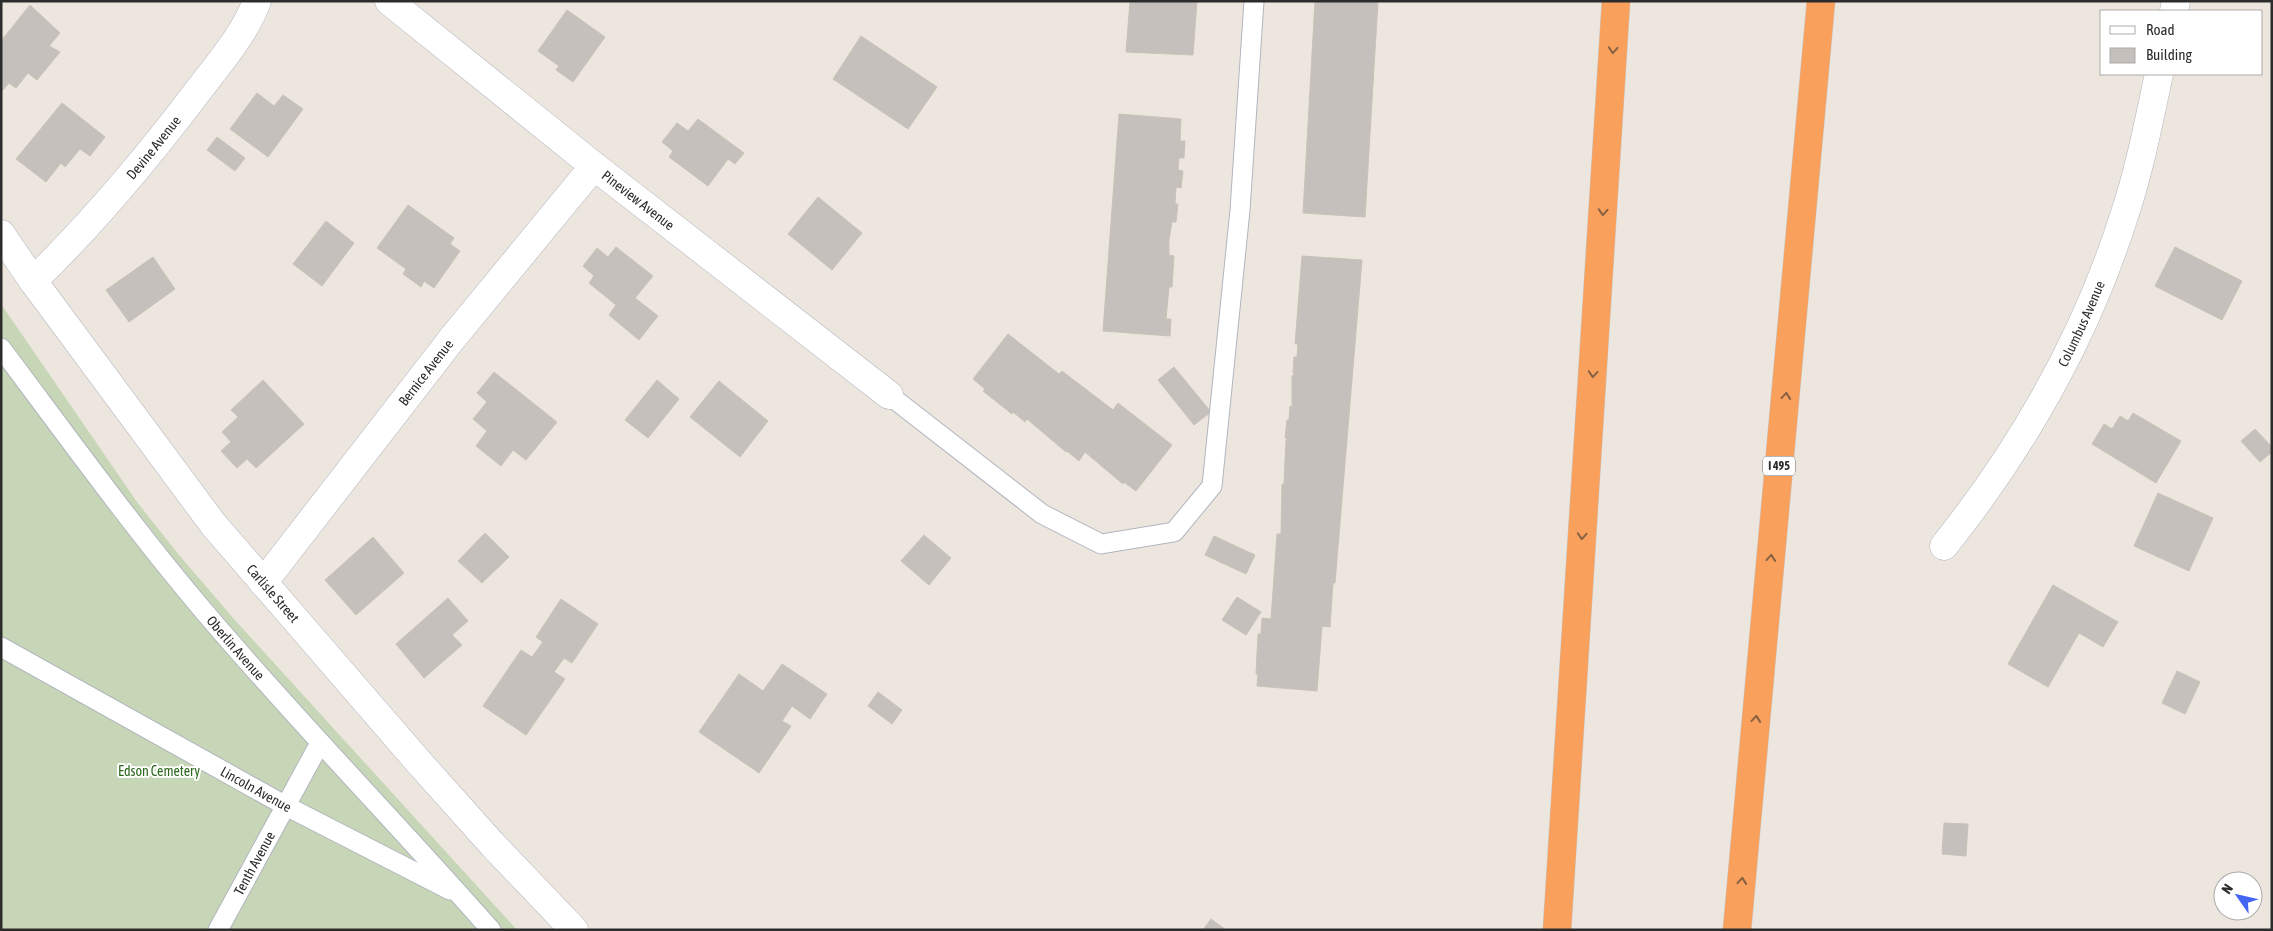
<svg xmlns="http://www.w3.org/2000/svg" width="2273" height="931" viewBox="0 0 2273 931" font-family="'Asap Condensed',sans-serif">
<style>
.cemetery{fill:#c6d6b6}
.building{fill:#c5c0bb;stroke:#c8c2b8}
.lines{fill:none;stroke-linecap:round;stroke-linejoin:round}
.lane-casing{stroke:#b2b5bf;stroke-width:21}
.street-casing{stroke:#b2b5bf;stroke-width:29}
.secondary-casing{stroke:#b2b5bf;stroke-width:29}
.highway-casing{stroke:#c8c8c8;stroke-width:29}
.lane{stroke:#fff;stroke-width:19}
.street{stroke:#fff;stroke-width:28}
.secondary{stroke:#fff;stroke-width:28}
.highway{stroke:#f9a05d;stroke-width:28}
.oneway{stroke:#886042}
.labels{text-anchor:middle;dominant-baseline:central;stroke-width:4;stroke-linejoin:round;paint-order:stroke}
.shield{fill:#fff;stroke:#6b6b6b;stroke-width:1}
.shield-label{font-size:12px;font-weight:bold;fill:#2c2c2c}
.street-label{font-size:14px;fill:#2c2c2c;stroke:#fff}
.park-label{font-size:14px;fill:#2c671d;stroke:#fff}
</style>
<rect width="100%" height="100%" fill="#ede6de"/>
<!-- cemetery -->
<path class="cemetery" d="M1 304 137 502 179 555 234 619 517 930H1Z"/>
<!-- building -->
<path class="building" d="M1130 1H1197L1193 55 1126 52Z
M1315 1H1378L1365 217 1303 213Z
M30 5 60 33 49 46 60 52 37 80 28 73 16 88 9 83 1 92V41Z
M567 10 605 37 573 82 556 70 559 66 538 51Z
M861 36 937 87 908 129 833 79Z
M257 93 274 106 283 95 303 109 268 157 230 129Z
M62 103 105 137 90 156 80 149 65 167 61 163 46 182 16 159Z
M1119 114 1181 119 1180 141H1185L1184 158H1179L1178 170 1183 171 1181 188 1176 187 1175 204H1178L1176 222H1172L1169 240V255L1174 256 1172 287H1169L1166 319H1171L1170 336 1103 331Z
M698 119 744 153 735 164 728 159 708 186 669 157 673 151 662 142 677 123 688 131Z
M217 137 245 158 235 171 207 150Z
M818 197 862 233 832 270 788 234Z
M408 205 454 238 450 244 460 251 434 288 424 281 421 287 403 274 406 269 377 248Z
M326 221 354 243 322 286 293 264Z
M616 247 653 276 635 298 658 316 639 340 609 315 616 305 589 283 594 276 583 266 597 248 608 257Z
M2175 247 2242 281 2222 320 2155 286Z
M1302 256 1362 260 1335 583H1333L1330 627 1322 626 1317 691 1257 686 1258 674H1256L1258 634H1261L1262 618 1271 619 1277 534H1281L1282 484H1284L1286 440H1288L1285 438 1287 420H1289L1290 406 1292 407V376L1295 374 1293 373 1294 357H1297L1298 344H1295Z
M153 257 175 289 129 322 106 290Z
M1008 334 1059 374 1062 371 1113 410 1118 403 1172 445 1136 491 1124 482 1123 484 1085 452 1079 461 1067 451 1066 452 1027 419 1025 422 1013 412 1012 414 983 391 985 389 973 379Z
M1174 367 1211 412 1194 425 1158 380Z
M494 372 557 422 526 460 513 450 501 466 476 446 487 431 473 419 487 402 477 393Z
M263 380 304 424 256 468 247 459 237 468 221 451 231 442 222 432 238 417 231 410Z
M657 380 679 399 648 438 625 420Z
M719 381 768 421 740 457 690 417Z
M2133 413 2181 441 2156 483 2092 444 2104 424 2112 429 2120 416 2128 421Z
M2255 429 2272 447V452L2260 462 2241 441Z
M2158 493 2213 518 2189 571 2134 546Z
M485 533 509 557 482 583 458 561Z
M924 535 951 558 929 585 901 561Z
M1214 536 1255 555 1246 574 1205 555Z
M373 537 404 573 356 615 325 580Z
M2053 585 2118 622 2103 647 2079 633 2048 687 2008 664Z
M1237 597 1261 612 1246 635 1222 620Z
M448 598 468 621 452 635 462 645 424 678 396 644Z
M561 599 598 624 572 663 564 658 554 672 565 679 526 735 483 706 521 650 532 657 543 642 536 637Z
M782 664 827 694 810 719 792 706 782 721 791 726 759 773 699 732 739 674 763 691Z
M2177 671 2200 682 2185 714 2162 703Z
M878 692 902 710 892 724 868 706Z
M1944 823 1968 824 1966 856 1942 854Z
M1211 919 1226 930H1203Z"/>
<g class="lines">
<!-- lane casing -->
<g class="lane-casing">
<g id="lane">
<path id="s1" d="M1 348C67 436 131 525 202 609 295 719 396 822 491 930"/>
<path d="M889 395 1042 514 1101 544 1174 532 1212 486 1240 210 1254 1"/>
<path id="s2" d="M1 647 286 806 450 890"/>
<path id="s3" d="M218 930 320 743"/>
</g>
</g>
<!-- street casing -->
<g class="street-casing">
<g id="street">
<path id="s4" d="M389 1 594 166 889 395"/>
<path d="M2174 11 2176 1"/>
<path id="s5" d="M33 281C95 221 149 156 201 87 221 61 245 33 257 1"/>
<path id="s6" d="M1944 546C2023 447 2087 334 2125 213 2140 168 2149 120 2159 74"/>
<path id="s7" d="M263 583 451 340 594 166"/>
</g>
</g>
<!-- secondary casing -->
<g class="secondary-casing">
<g id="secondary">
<path id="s8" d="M1 234 33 281 213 524 416 759 492 844 574 930"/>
</g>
</g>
<!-- highway casing -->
<g class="highway-casing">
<path id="highway" d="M1557 930 1616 1
M1737 930 1821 1"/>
</g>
<!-- lane -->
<use href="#lane" class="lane"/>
<!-- street -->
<use href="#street" class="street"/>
<!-- secondary -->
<use href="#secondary" class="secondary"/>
<!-- highway -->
<use href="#highway" class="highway"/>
</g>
<!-- one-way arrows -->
<defs><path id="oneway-chevron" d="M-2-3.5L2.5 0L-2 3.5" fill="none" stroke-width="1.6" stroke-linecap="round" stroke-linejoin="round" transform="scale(1.25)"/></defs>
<g class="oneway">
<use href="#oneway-chevron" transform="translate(1613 50) rotate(94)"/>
<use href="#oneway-chevron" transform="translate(1603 212) rotate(94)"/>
<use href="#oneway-chevron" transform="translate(1593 374) rotate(94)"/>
<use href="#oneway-chevron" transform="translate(1786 396) rotate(-85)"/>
<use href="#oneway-chevron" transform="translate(1582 536) rotate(94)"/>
<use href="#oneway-chevron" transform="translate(1771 558) rotate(-85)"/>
<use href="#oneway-chevron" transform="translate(1756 719) rotate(-85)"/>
<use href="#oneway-chevron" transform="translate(1742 881) rotate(-85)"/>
</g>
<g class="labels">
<!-- shield labels -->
<rect class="shield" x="1763" y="456.5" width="32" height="19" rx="4"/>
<g class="shield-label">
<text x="1779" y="466">I 495</text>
</g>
<!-- street labels -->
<g class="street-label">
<text stroke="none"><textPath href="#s5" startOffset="180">Devine Avenue</textPath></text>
<text stroke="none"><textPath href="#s4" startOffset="319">Pineview Avenue</textPath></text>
<text stroke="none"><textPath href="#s6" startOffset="262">Columbus Avenue</textPath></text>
<text stroke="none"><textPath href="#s7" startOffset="266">Bernice Avenue</textPath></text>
<text stroke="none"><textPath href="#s8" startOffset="451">Carlisle Street</textPath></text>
<text stroke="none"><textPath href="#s1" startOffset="381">Oberlin Avenue</textPath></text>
<text stroke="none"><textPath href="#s2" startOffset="292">Lincoln Avenue</textPath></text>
<text stroke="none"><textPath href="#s3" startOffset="76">Tenth Avenue</textPath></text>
</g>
<!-- park labels -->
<g class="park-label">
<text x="159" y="771">Edson Cemetery</text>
</g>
</g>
<!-- border -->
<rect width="2273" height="931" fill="none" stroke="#2c2c2c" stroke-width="5"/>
<!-- legend -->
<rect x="2100" y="10" width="162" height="65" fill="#ffffff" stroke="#ababab"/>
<rect x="2110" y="26" width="25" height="8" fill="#ffffff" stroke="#ababab"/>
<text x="2146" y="35" font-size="15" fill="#2c2c2c">Road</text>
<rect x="2110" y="48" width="25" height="15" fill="#c5c0bb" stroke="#ababab"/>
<text x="2146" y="60" font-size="15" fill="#2c2c2c">Building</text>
<!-- north arrow -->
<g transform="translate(2238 896) rotate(304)"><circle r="24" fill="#ffffff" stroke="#ababab"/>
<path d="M0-4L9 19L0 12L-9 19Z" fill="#4465f4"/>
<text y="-8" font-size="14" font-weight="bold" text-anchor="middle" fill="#2c2c2c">N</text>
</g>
</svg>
